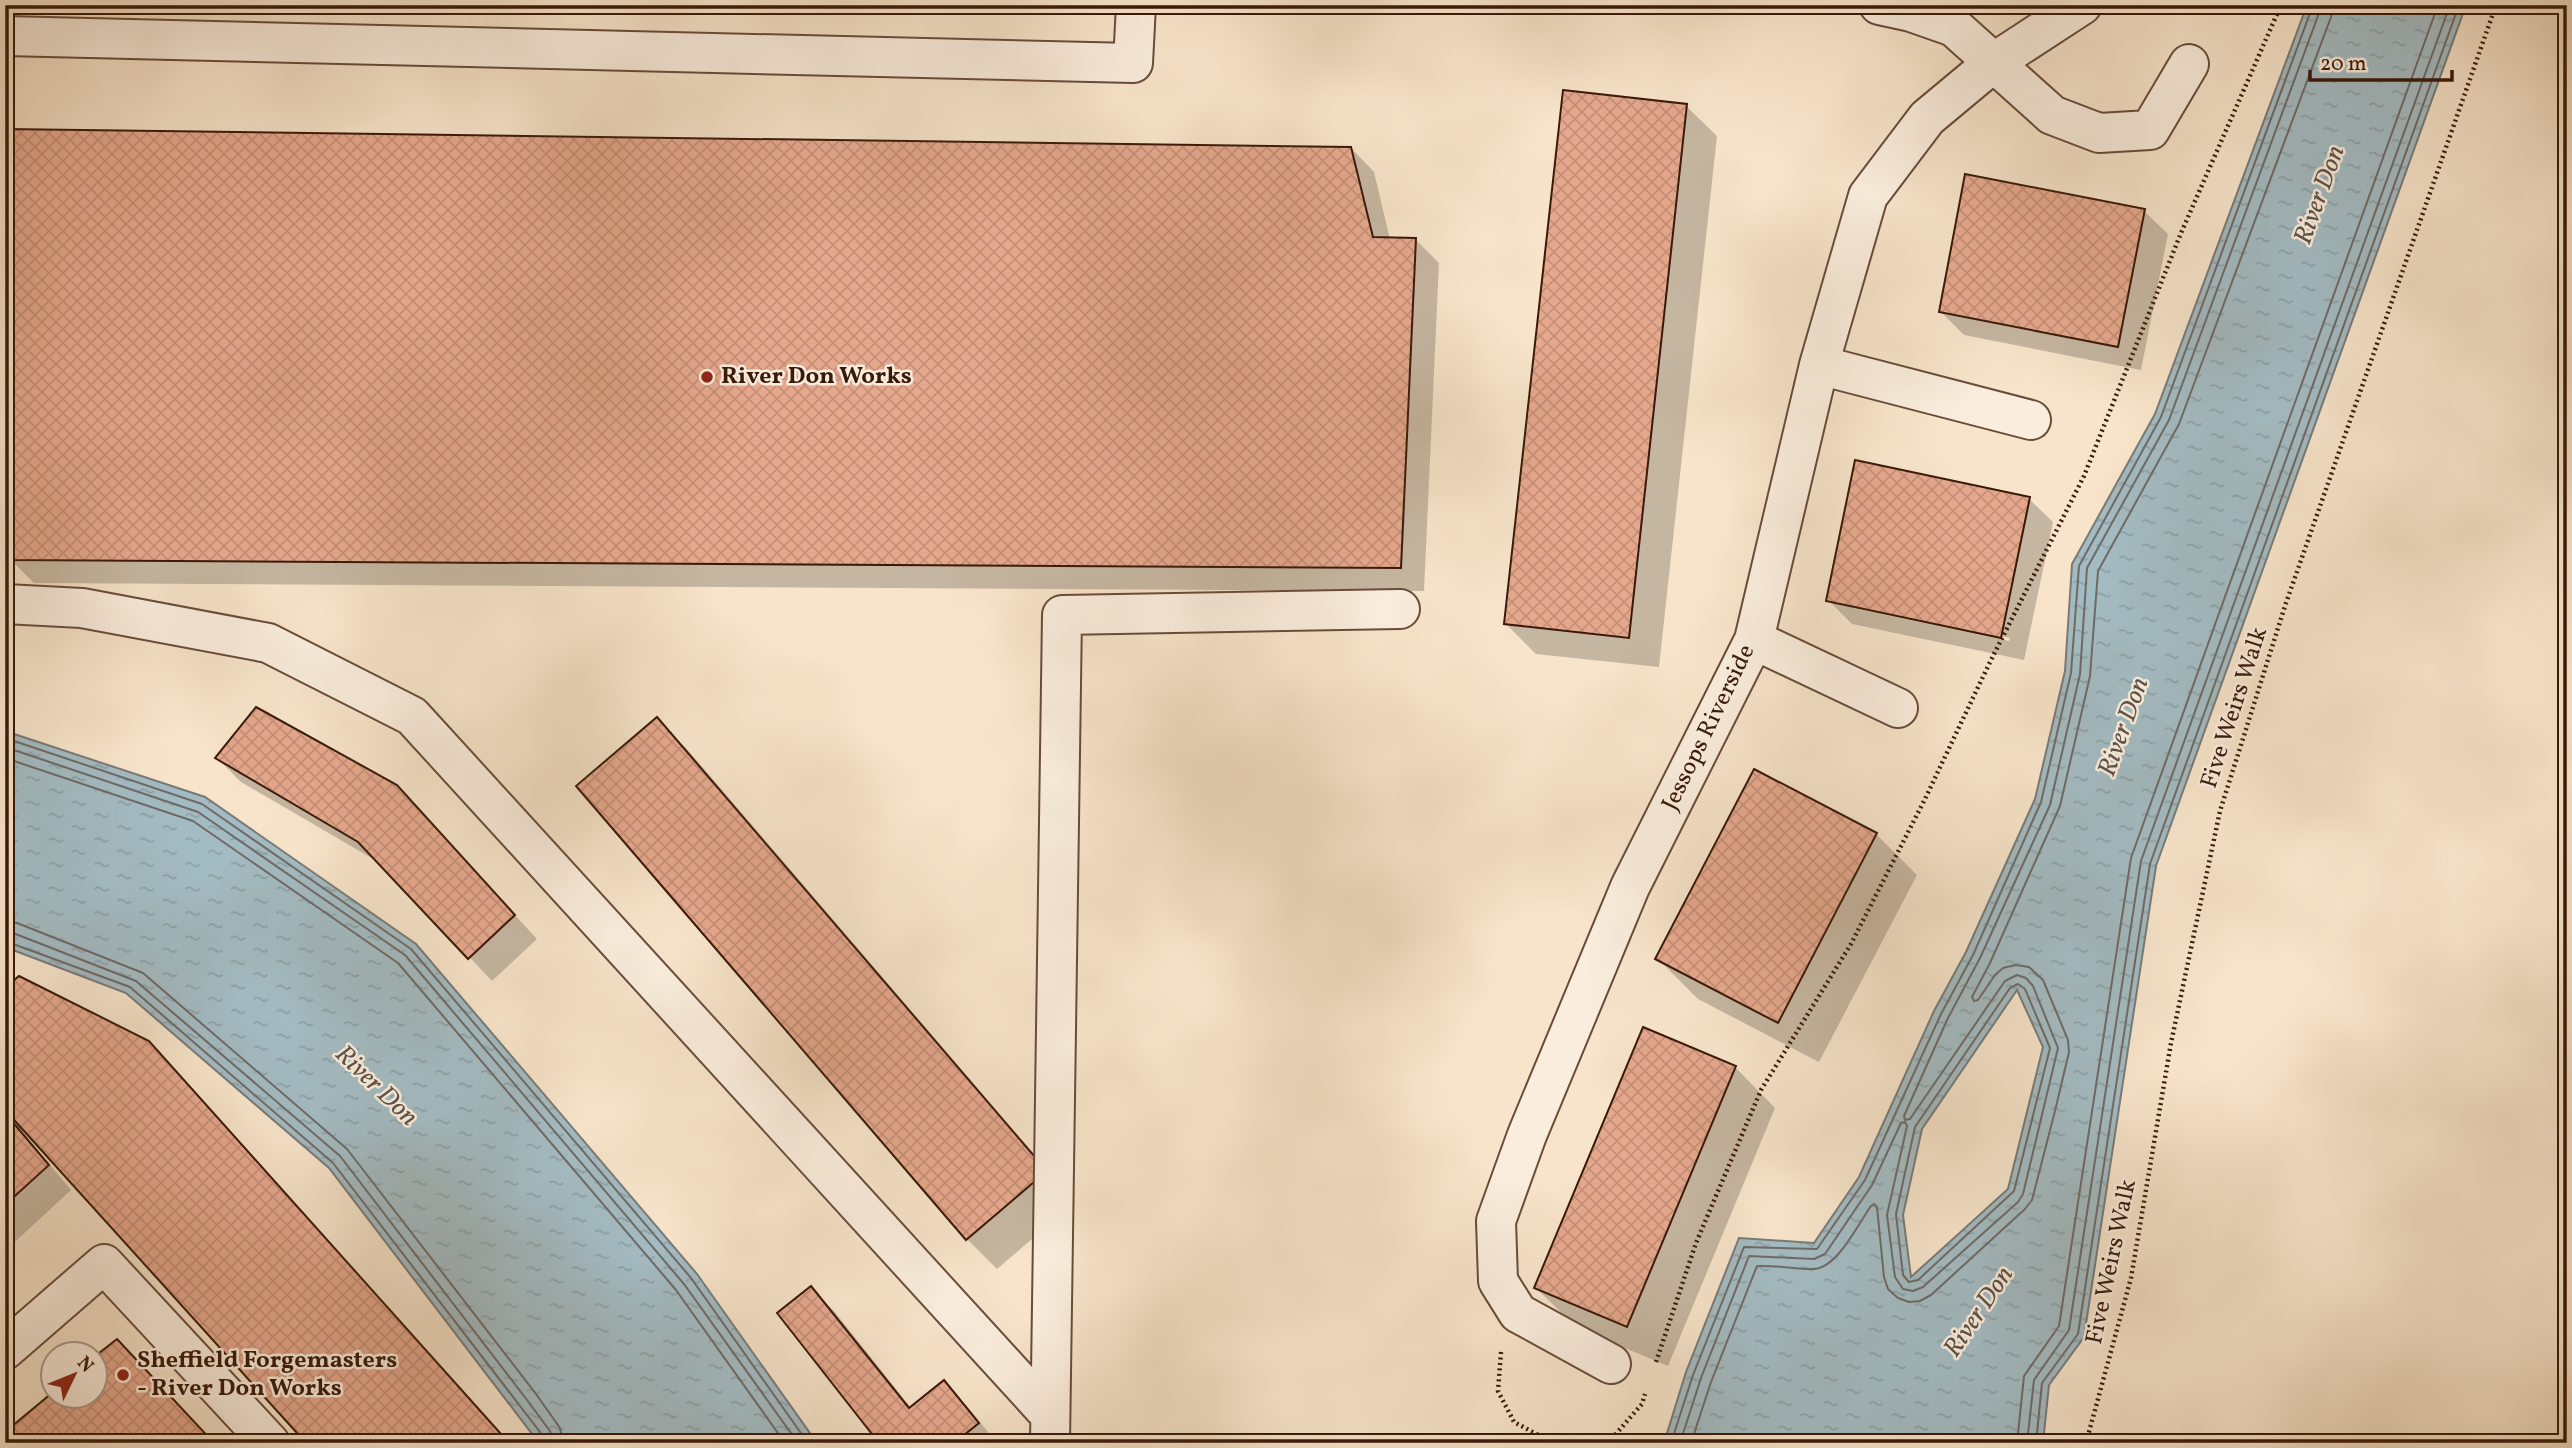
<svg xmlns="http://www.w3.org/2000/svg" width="2572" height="1448" viewBox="0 0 2572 1448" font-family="Vollkorn,serif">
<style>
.water{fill:url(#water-ripples);stroke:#797a78;stroke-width:2;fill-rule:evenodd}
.shadow{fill:#0003;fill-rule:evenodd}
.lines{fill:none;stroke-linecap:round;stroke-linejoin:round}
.shore{stroke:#6e6a66;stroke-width:2}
.building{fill:url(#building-cross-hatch);stroke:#391909;stroke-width:2}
.minor-casing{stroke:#684c39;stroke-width:42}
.path{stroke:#391909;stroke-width:4.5;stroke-dasharray:2 3.5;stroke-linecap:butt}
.minor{stroke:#faeddd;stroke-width:38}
.poi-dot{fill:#8f2418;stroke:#faeddd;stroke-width:2.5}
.labels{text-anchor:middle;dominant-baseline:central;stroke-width:5;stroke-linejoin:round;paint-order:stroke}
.poi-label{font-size:24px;font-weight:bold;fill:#391909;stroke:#faeddd;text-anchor:start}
.street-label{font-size:24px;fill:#391909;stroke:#faeddd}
.water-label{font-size:26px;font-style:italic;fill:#5e524a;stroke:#faeddd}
</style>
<defs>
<pattern id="water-ripples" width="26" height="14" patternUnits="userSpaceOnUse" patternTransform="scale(1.75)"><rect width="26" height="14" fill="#a3bbc2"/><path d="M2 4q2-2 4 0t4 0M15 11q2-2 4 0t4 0" fill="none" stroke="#8da0a5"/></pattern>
<pattern id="building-cross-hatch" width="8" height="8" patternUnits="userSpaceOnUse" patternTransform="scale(1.75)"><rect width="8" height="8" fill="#e6a88d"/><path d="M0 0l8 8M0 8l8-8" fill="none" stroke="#c69078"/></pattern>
</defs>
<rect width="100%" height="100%" fill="#f7e4ca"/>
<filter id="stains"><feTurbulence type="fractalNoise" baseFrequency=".00286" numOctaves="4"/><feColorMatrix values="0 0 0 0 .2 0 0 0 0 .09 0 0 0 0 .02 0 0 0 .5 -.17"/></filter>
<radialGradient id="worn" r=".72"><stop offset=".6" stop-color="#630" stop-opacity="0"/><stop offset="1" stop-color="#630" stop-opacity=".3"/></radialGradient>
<!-- water -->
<path class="water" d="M2307 5H2466L2156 866 2084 1337 2049 1385 2043 1443H1664L1686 1372 1739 1238 1814 1243 1859 1177 1934 1011 1966 952 2035 799 2065 671 2072 564 2155 414ZM2017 990 2043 1047 2008 1189 1911 1277 1903 1215 1922 1129Z
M5 731 205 797 416 944 697 1274 817 1443H539L329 1168 126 993 5 947Z"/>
<!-- shadow -->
<path class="shadow" d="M1686 106 1717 136 1659 667 1536 654 1506 624Z
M1351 148 1374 172 1390 239H1415L1439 263 1424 591 34 583 10 559Z
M2144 211 2168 234 2141 370 1964 335 1940 311Z
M2029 499 2053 522 2024 660 1852 624 1828 600ZM1853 605 2010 638 2009 641 1853 608Z
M656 719 687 749 1075 1202 997 1269 967 1239 578 786Z
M217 758 396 786 537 939 492 981 380 863 241 782Z
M1755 771 1876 834 1917 875 1819 1062 1698 999 1658 959Z
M148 1043 179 1074 510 1443H309L23 1127 20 1129 71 1190 5 1251V1114L16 1125Z
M1735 1067 1775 1108 1668 1366 1577 1328 1536 1288Z
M810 1288 834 1311 912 1409 944 1383 967 1406 997 1443H882Z"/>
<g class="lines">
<!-- shore -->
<path class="shore" d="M5 738 202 804 411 949 691 1278 808 1443
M5 747 198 812 405 955 684 1284 798 1443
M5 758 193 821 398 963 676 1290 785 1443
M5 921 17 923 143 973 347 1149 536 1394 560 1428 563 1443
M5 932 13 933 136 981 340 1156 527 1400 550 1431 553 1443
M5 941 130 987 333 1163 520 1406 543 1436 544 1443
M2018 984 2025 989 2050 1048 2014 1191 1918 1280 1909 1282 1903 1275 1896 1214 1915 1127 2010 988Z
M1671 1443 1693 1375 1744 1247 1817 1249 1865 1180 1941 1014 1973 955 2041 802 2071 673 2079 566 2161 417 2313 5
M1680 1443 1701 1378 1749 1256 1814 1259 1825 1254 1872 1185 1901 1123 1905 1122 1907 1126 1887 1215 1895 1277 1903 1289 1913 1291 1923 1287 2018 1202 2023 1194 2058 1048 2033 986 2026 978 2017 975 2005 981 1910 1119 1905 1120 1904 1116 1948 1018 1980 958 2050 805 2080 674 2087 568 2169 420 2322 5
M1691 1443 1711 1382 1757 1266C1776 1265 1794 1269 1813 1269 1837 1269 1858 1224 1871 1206L1874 1204 1877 1207 1884 1277 1888 1289 1898 1298 1909 1302 1920 1301 1931 1295 2025 1209 2032 1200 2055 1111 2069 1052 2068 1040 2043 980 2029 967 2016 965 2003 968 1995 975 1978 1000 1974 1001 1972 997 1990 963 2060 806 2090 676 2098 571 2179 424 2331 17 2333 5
M2017 1443 2024 1376 2059 1326 2131 858 2438 5
M2027 1443 2034 1380 2069 1330 2141 861 2450 5
M2036 1443 2042 1383 2078 1334 2150 864 2459 5"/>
</g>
<!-- building -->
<path class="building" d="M1563 90 1687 104 1629 638 1504 624Z
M5 129 1351 147 1373 237 1416 238 1401 568 9 560 5 517Z
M1965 174 2145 209 2118 347 1939 312Z
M1855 460 2030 497 2001 638 1826 601Z
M256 707 397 785 515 915 468 959 358 842 215 758Z
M657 717 1047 1171 966 1240 576 786Z
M1754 769 1877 833 1778 1023 1655 959Z
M19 976 149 1041 509 1443H306L5 1110V988Z
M1643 1027 1736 1066 1627 1327 1534 1288Z
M5 1113 49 1165 5 1205Z
M811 1286 909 1408 944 1380 979 1423 954 1443H879L777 1313Z
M117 1339 214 1443H5V1432L52 1393V1396H94V1357Z"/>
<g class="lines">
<!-- minor casing -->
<g class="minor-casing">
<path id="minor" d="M1879 5 1911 12 1954 27 2052 115 2099 133 2150 130 2189 64
M5 36 1133 63 1136 5
M1819 365 2031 420
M5 604 82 608 268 643 412 716 1050 1415
M1754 640 1898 708
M5 1350 104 1264 270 1443
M1611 1364 1518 1313 1498 1281 1496 1221 1527 1135 1630 887 1754 640 1819 365 1868 196 1927 118 1993 63 2082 5
M1050 1443 1062 615 1400 609"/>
</g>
<!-- path -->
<path class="path" d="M1501 1352 1498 1391 1514 1422 1553 1443
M1656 1362 1696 1243 1761 1090 1851 944 1924 801 1990 662 2084 476 2181 233 2281 5
M1608 1443 1642 1404 1645 1394
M2086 1443 2131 1278 2171 1043 2220 811 2286 603 2496 5"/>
<!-- minor -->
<use href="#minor" class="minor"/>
</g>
<!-- markers -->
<g class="poi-dot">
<circle cx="707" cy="377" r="7"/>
<circle cx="123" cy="1375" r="7"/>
</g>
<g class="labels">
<!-- poi labels -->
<g class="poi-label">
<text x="721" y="377">River Don Works</text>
<text x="137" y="1361">Sheffield Forgemasters<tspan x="137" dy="28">- River Don Works</tspan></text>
</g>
<!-- street labels -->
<g class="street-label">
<text transform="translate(2235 708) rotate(-72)">Five Weirs Walk</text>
<text transform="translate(1709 728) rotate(-64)">Jessops Riverside</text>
<text transform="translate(2112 1262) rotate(-78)">Five Weirs Walk</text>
</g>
<!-- water labels -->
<g class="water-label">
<text transform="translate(2320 195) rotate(-70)">River Don</text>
<text transform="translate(2124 727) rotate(-70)">River Don</text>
<text transform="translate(376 1086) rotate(44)">River Don</text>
<text transform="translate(1979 1312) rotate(-56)">River Don</text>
</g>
</g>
<!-- margin -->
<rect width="2572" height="1448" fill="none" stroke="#f7e4ca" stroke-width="28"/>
<rect x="7" y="7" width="2558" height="1434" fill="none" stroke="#391909" stroke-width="3.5"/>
<rect x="14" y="14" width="2544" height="1420" fill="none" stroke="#391909" stroke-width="2"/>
<!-- north arrow -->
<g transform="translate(74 1375) rotate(47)"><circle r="33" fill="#faeddd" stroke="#ad9888" stroke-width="2"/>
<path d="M0-5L12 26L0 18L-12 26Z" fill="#8f2418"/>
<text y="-10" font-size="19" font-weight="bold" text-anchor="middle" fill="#391909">N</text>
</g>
<!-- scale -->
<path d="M2310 70v10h142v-10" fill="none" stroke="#391909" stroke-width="3.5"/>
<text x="2320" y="70" font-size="21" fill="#391909" stroke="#faeddd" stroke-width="5" paint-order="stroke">20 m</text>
<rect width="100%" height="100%" filter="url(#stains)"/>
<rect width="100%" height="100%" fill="url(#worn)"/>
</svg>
